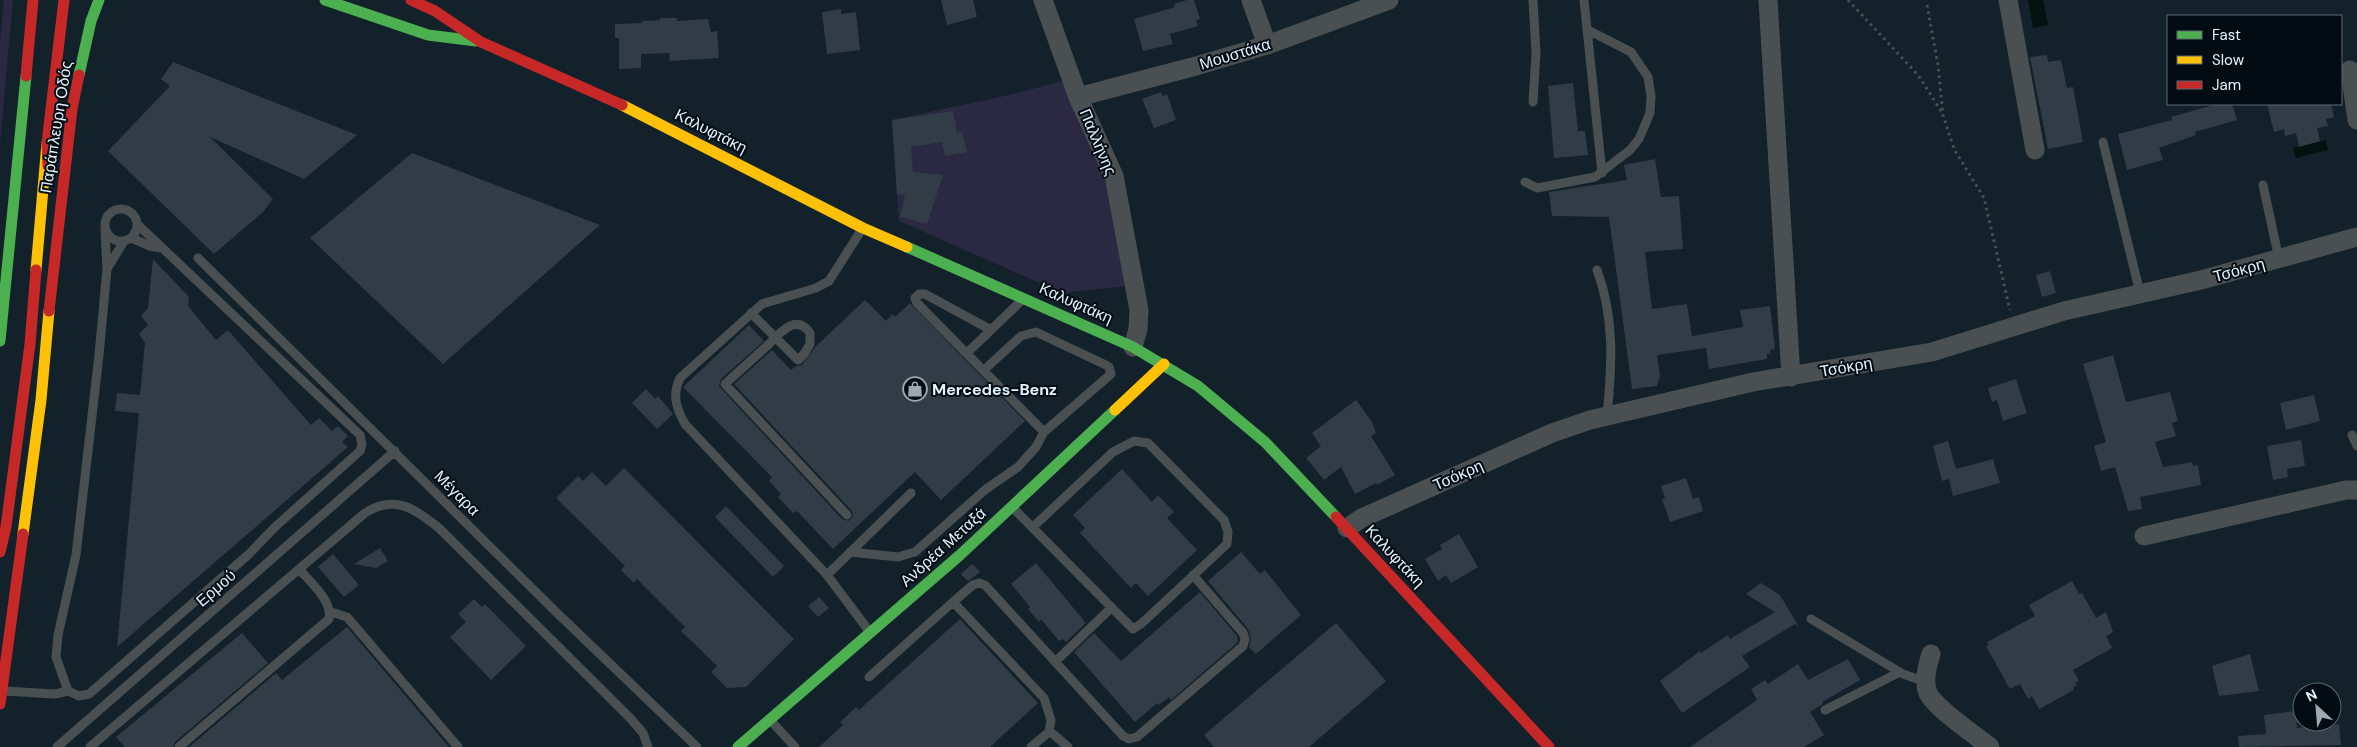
<svg xmlns="http://www.w3.org/2000/svg" width="2357" height="747" viewBox="0 0 2357 747" font-family="'DM Sans',sans-serif">
<style>
.green{fill:#2b2841}
.water{fill:#03110f}
.building{fill:#313c46}
.lines{fill:none;stroke-linecap:round;stroke-linejoin:round}
.path{stroke:#4a5154;stroke-width:3;stroke-dasharray:2.5 4;stroke-linecap:butt}
.lane{stroke:#4a5052;stroke-width:9}
.street{stroke:#4a5052;stroke-width:19}
.fast{stroke:#4caf50;stroke-width:11}
.slow{stroke:#ffc107;stroke-width:11}
.jam{stroke:#c62828;stroke-width:11}
.lane-bridge{stroke:#4a5052;stroke-width:9}
.labels{text-anchor:middle;dominant-baseline:central;stroke-width:4;stroke-linejoin:round;paint-order:stroke}
.street-label{font-size:16px;fill:#e2f2fc;stroke:#030c13}
.poi-label{font-size:16px;font-weight:bold;fill:#e2f2fc;stroke:#030c13;text-anchor:start}
</style>
<rect width="100%" height="100%" fill="#13212a"/>
<!-- green -->
<path class="green" d="M4 0H13L0 144V42Z
M1066 80 1100 158 1128 286 1070 292 1067 295 899 221 892 120 1009 95Z"/>
<!-- water -->
<path class="water" d="M2028 0H2043L2048 25 2033 28Z
M2326 140 2328 150 2296 158 2293 148Z"/>
<!-- building -->
<path class="building" d="M941 0H973L977 17 947 25Z
M1187 0H1194L1200 19 1196 20 1198 26 1170 34 1173 44 1143 51 1134 19 1175 7 1174 4Z
M841 9V14L856 12 860 50 827 54 822 12Z
M660 18H677V21L708 19 711 32 717 31 719 58 669 61 670 53 641 54V68L619 69V38H615V24L642 23V21L660 20Z
M2047 55 2048 62 2061 60 2067 88 2073 87 2083 142 2048 149 2030 57Z
M173 62 357 135 304 179 210 137 273 199 263 212 214 254 108 151 170 86 161 79Z
M1573 83 1578 131H1585L1588 155 1554 158 1548 86Z
M1161 92 1163 96 1167 94 1176 120 1154 128 1142 99Z
M2217 104H2232L2237 120 2195 132 2196 135 2159 148 2163 160 2127 170 2118 134 2172 120 2171 117Z
M2267 104H2331L2334 117 2326 119 2328 126 2317 128 2320 141 2299 147 2296 133 2285 136 2284 129 2274 132Z
M953 111 957 133 962 131 967 152 945 156 942 142 911 147 913 172 943 175 927 224 900 217 905 195 897 194 892 120Z
M412 153 600 225 443 364 310 238Z
M1655 159 1661 197 1679 196 1683 249 1645 252 1652 309 1687 304 1692 336 1743 327 1740 310 1770 306 1775 349 1770 350V354H1767V359L1709 369 1706 348 1657 355 1660 376 1657 386 1632 389 1609 217 1552 216 1549 192 1627 180 1624 165Z
M153 259 189 297 188 306 216 340 228 330 311 425 319 418 332 431 338 426 348 436 342 442 348 447 117 647 139 413 115 411 117 393 140 395 145 343 139 334 148 325 141 316 148 308Z
M2050 271 2056 293 2042 297 2036 275Z
M865 300 886 321 893 314 895 317 910 303 1025 421 941 500 915 472 833 549 797 511 793 513 778 497 781 494 769 481 772 477 683 387 749 325 764 341 721 379 719 386 842 519 849 521 853 516 852 511 734 384 772 350 791 370 796 366 802 365 815 347Z
M2113 355 2126 402 2170 392 2178 421 2172 423 2176 436 2155 442 2163 467 2192 462 2193 466 2198 465 2201 485 2140 497 2142 509 2128 511 2115 467 2101 471 2094 446 2106 442 2083 364Z
M2016 379 2027 413 2003 421 1997 400 1992 402 1988 388Z
M646 389 655 399 658 396 673 414 657 429 632 403Z
M2314 395 2320 421 2286 430 2280 403Z
M1356 400 1372 422 1376 433 1371 436 1395 475 1377 485 1376 483 1355 494 1341 467 1324 480 1306 458 1321 446 1312 433Z
M2301 440 2305 466 2287 469 2288 477 2273 480 2267 446Z
M1948 441 1956 469 1993 459 2000 483 1953 496 1949 479 1942 481 1933 446Z
M624 468 794 639 746 687 727 688 711 672 717 666 681 631 685 627 637 579 634 583 621 570 625 566 556 498 578 476 583 481 592 472 606 486Z
M1122 469 1152 502 1158 495 1174 512 1167 518 1197 550 1148 596 1136 583 1131 588 1080 533 1085 528 1073 515Z
M1686 478 1693 499 1699 497 1703 511 1670 522 1662 499 1665 498 1661 486Z
M726 506 784 566 773 577 715 517Z
M1459 534 1478 567 1451 583 1446 575 1438 581 1425 559 1442 549 1440 545Z
M380 548 388 561 376 568 354 564Z
M1241 552 1260 574 1265 570 1301 615 1256 654 1249 647 1251 638 1248 629 1208 581Z
M333 554 359 585 344 597 318 567Z
M1036 563 1086 623 1066 642 1063 639 1059 641 1041 619 1039 622 1028 609 1030 607 1011 584Z
M972 564 980 572 968 581 961 574Z
M2072 581 2079 594 2082 593 2096 618 2106 612 2113 632 2106 636 2112 648 2073 670 2079 681 2075 683 2077 685 2073 688 2074 690 2039 709 2032 696 2028 699 2020 684 2010 689 1986 646 1989 645 1987 642 2035 616 2029 605Z
M1761 583 1780 595 1799 627 1795 624 1742 656 1750 667 1682 713 1660 681 1700 651 1701 653 1728 635 1730 639 1775 612 1746 594Z
M1200 592 1237 636 1238 642 1171 700 1169 697 1159 705 1157 703 1135 722 1074 652 1094 633 1121 661Z
M819 597 829 608 818 617 808 606Z
M474 599 482 607 485 604 526 646 491 680 450 637 466 622 458 614Z
M960 619 1038 703 990 747H819L843 725 840 722 856 707 859 710Z
M1336 623 1386 681 1309 747H1214L1204 735Z
M347 627 449 747H189L276 673 282 680Z
M242 633 268 663 175 742 173 747H125L116 737Z
M2250 654 2259 691 2219 696 2212 666Z
M1848 659 1860 680 1822 702 1823 704 1810 712 1824 735 1804 747H1690L1757 700 1751 689 1765 680 1768 684 1798 664 1808 680Z
M2296 711 2297 728 2339 724 2341 745 2239 747 2238 736 2266 734 2264 715Z"/>
<g class="lines">
<!-- path -->
<path class="path" d="M1848 0 1918 75 1943 114
M1927 5 1938 65 1943 115 1954 149 1984 198 2010 310"/>
<!-- lane -->
<path class="lane" d="M1533 0 1536 53 1533 102
M1584 0 1602 173
M2103 142 2140 293
M1525 182 1537 188 1595 177 1630 150 1639 139 1650 113 1651 96 1648 77 1631 52 1588 30
M2263 185 2279 259
M105 225a16 16 0 1 1 32 0a16 16 0 1 1-32 0Z
M862 229 829 281 816 288 762 304 680 378C672 395 676 408 685 424L827 575 869 631
M131 238 150 246 161 248
M198 258 555 611 697 747
M107 269 124 241
M1597 270C1615 318 1612 366 1607 416
M751 313 798 360 804 354
M991 330 925 294H919L915 298 917 303 1044 432
M768 345 725 384 847 515
M967 353 1021 301
M2352 435 2357 446
M1014 509 1133 629 1141 624 1227 544 1228 532 1224 520 1148 443 1134 441 1113 452 1033 527
M850 552 898 557 915 552 986 489 1018 467 1036 447 1044 432 1111 374 1109 367 1106 365 1036 332 1021 336 984 370
M827 575 911 493
M953 602 1044 698 1051 720 1049 732
M331 612 347 617 458 747
M1811 619 1903 674 1926 682
M1055 662 1111 608
M869 677 953 602 973 585 979 583 985 585 1123 736 1129 739 1137 737 1243 646 1245 639 1243 633 1193 575
M4 691 55 694 68 691 79 696 89 694 249 554 275 527 360 451 362 444 360 435 137 224
M68 691 56 657 58 635 76 555 99 355 107 269 105 230
M1825 710 1900 672
M771 721 795 747
M57 747 395 451
M90 747 365 513C395 494 416 509 440 529L631 719 643 733 648 747
M179 747 329 619C333 601 310 582 299 569
M1031 747 1049 732 1053 734 1068 747"/>
<!-- street -->
<path class="street" d="M1043 0 1078 97 1114 176 1139 310 1138 329 1133 347
M1251 0 1267 45
M1768 0 1791 377
M2008 0 2035 150
M2350 70 2357 120
M1078 97 1196 66 1267 45 1389 0
M1347 528 1362 518 1552 433 1590 420 1753 382 1932 352 2064 311 2201 280 2357 237
M2144 536 2346 490H2357
M1931 654C1927 666 1923 681 1928 693 1935 708 1975 735 1990 747"/>
<!-- fast -->
<path class="fast" d="M325 0 428 35 476 41
M79 75 91 21 99 0
M907 247 1133 347 1198 386 1265 442 1336 517
M0 341 26 76
M738 747 960 555 1115 410"/>
<!-- slow -->
<path class="slow" d="M622 105 863 228 907 247
M36 270 47 143
M1115 410 1164 364
M23 534 41 400 49 311"/>
<!-- jam -->
<path class="jam" d="M411 0 435 11 481 42 622 105
M26 76 33 0
M48 166 47 143 64 0
M49 311 72 109 79 75
M1336 517 1549 747
M0 552 6 527 30 344 36 270
M0 704 23 534"/>
<!-- lane-bridge -->
<path class="lane-bridge" d="M768 345C779 334 796 312 810 333V344L804 354"/>
</g>
<!-- icons -->
<defs>
<g id="shop-ring" transform="scale(1.25)"><circle r="9.5" fill="#030c13" stroke="#9aa9b2" stroke-width="1.5"/><path d="M-5-2.5h2.3a2.7 3.5 0 0 1 5.4 0H5L5.5 6h-11ZM-1.5-2.5h3a1.5 2.3 0 0 0-3 0Z" fill="#9aa9b2"/></g>
</defs>
<g fill-rule="evenodd">
<use href="#shop-ring" x="915" y="389"/>
</g>
<g class="labels">
<!-- street labels -->
<g class="street-label">
<text transform="translate(1235 54) rotate(-17)">Μουστάκα</text>
<text transform="translate(56 127) rotate(-81)">Παράπλευρη Οδός</text>
<text transform="translate(711 131) rotate(27)">Καλυφτάκη</text>
<text transform="translate(1098 142) rotate(67)">Παλλήνης</text>
<text transform="translate(2239 270) rotate(-15)">Τσόκρη</text>
<text transform="translate(1076 303) rotate(24)">Καλυφτάκη</text>
<text transform="translate(1846 367) rotate(-10)">Τσόκρη</text>
<text transform="translate(1458 475) rotate(-24)">Τσόκρη</text>
<text transform="translate(457 493) rotate(45)">Μέγαρα</text>
<text transform="translate(943 547) rotate(-42)">Ανδρέα Μεταξά</text>
<text transform="translate(1395 556) rotate(47)">Καλυφτάκη</text>
<text transform="translate(216 588) rotate(-41)">Ερμού</text>
</g>
<!-- poi labels -->
<g class="poi-label">
<text x="932" y="389">Mercedes-Benz</text>
</g>
</g>
<!-- legend -->
<rect x="2167" y="15" width="175" height="90" fill="#030c13" stroke="#5c6870"/>
<rect x="2177" y="31" width="25" height="8" fill="#4caf50" stroke="#5c6870"/>
<text x="2212" y="40" font-size="15" fill="#e2f2fc">Fast</text>
<rect x="2177" y="56" width="25" height="8" fill="#ffc107" stroke="#5c6870"/>
<text x="2212" y="65" font-size="15" fill="#e2f2fc">Slow</text>
<rect x="2177" y="81" width="25" height="8" fill="#c62828" stroke="#5c6870"/>
<text x="2212" y="90" font-size="15" fill="#e2f2fc">Jam</text>
<!-- north arrow -->
<g transform="translate(2317 707) rotate(334)"><circle r="24" fill="#030c13" stroke="#5c6870"/>
<path d="M0-4L9 19L0 12L-9 19Z" fill="#9aa9b2"/>
<text y="-8" font-size="14" font-weight="bold" text-anchor="middle" fill="#e2f2fc">N</text>
</g>
</svg>
